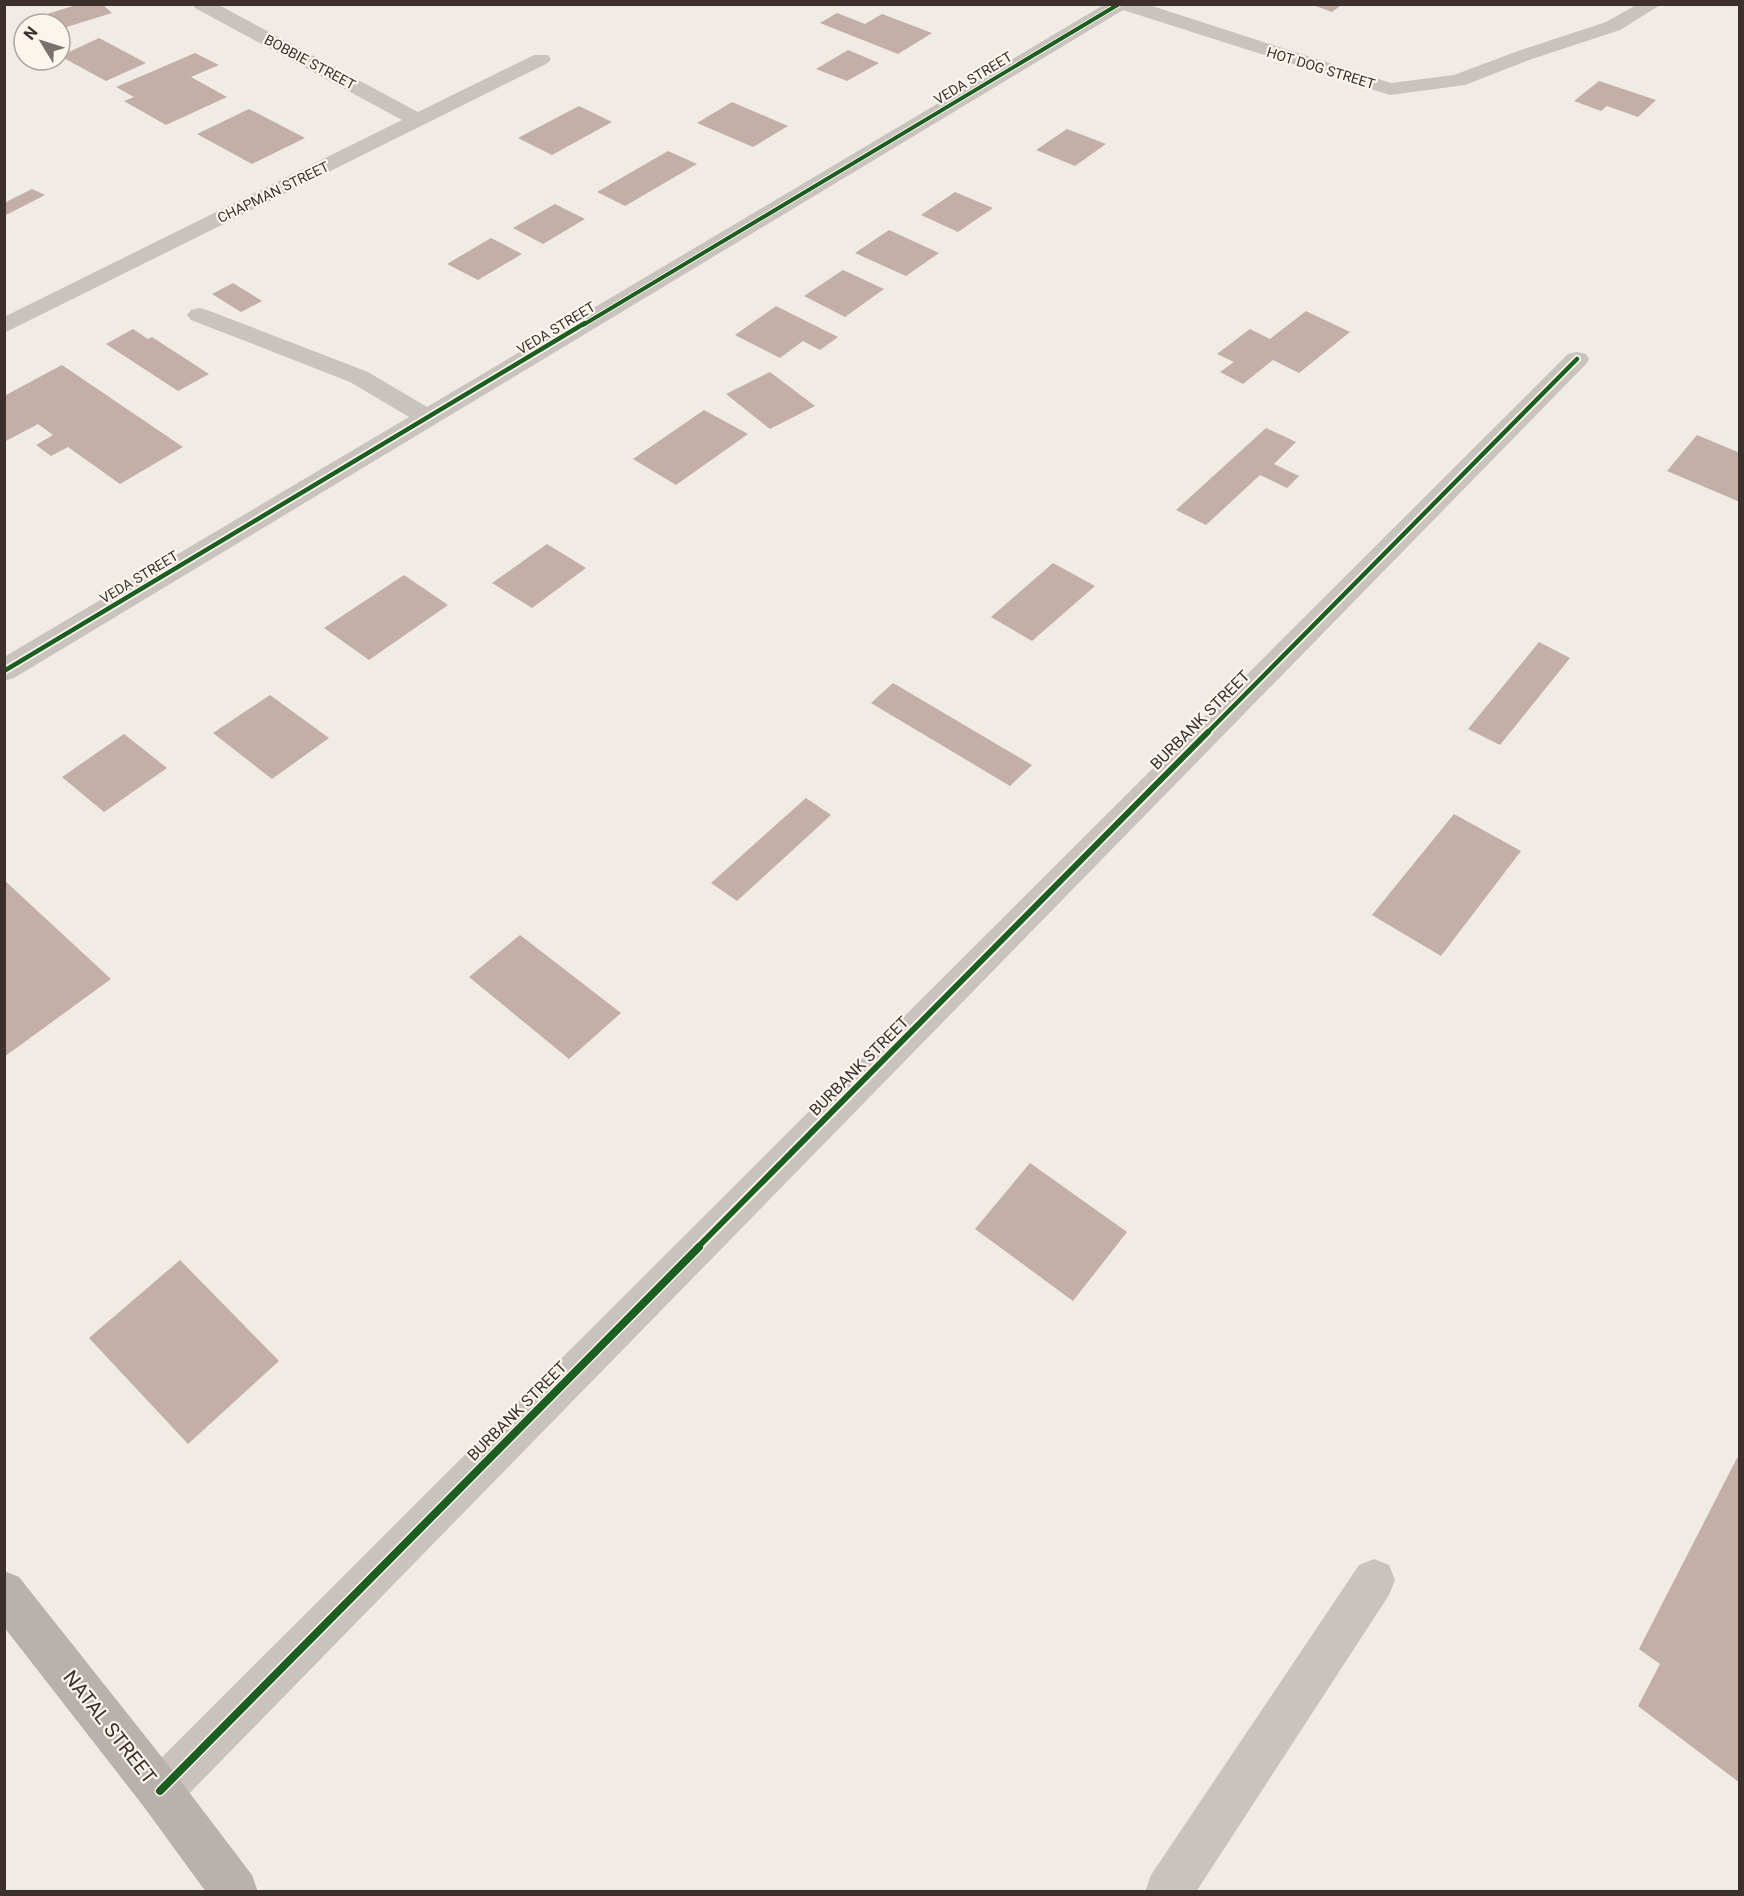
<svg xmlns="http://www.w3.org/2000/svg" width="1744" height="1896" viewBox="0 0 1744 1896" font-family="Roboto,sans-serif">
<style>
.building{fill:#c3afa7}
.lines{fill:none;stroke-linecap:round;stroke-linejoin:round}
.minor{fill:#c9c3be;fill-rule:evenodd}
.major{fill:#b8b1ad;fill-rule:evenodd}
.cycleway-far3-casing{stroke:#fbf5ee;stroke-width:6}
.cycleway-far2-casing{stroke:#fbf5ee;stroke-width:8}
.cycleway-far1-casing{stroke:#fbf5ee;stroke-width:10}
.cycleway-casing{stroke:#fbf5ee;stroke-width:11}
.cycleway-far3{stroke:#1b5e20;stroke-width:4}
.cycleway-far2{stroke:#1b5e20;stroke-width:4.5}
.cycleway-far1{stroke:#1b5e20;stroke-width:6}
.cycleway{stroke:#1b5e20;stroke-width:8}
.labels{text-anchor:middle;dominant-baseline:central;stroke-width:4.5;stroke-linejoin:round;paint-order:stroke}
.far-street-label{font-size:14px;fill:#3b302b;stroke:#fbf5ee}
.street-label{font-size:16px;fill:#3b302b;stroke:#fbf5ee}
.near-street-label{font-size:20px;fill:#3b302b;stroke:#fbf5ee}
</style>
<rect width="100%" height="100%" fill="#f0ebe5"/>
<!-- building -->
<path class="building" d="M79 4H102L112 13 60 29V24L22 22Z
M1310 4H1343L1332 12Z
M837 13 865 24 882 14 932 33 898 54 820 23Z
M99 38 146 63 106 81 60 56Z
M848 50 879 63 847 81 816 69Z
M195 53 219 65 191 77 227 97 166 125 124 101 134 97 116 87Z
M1599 81 1656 100 1638 117 1607 106 1601 111 1574 101Z
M732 102 788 126 753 147 697 123Z
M579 106 612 122 552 155 518 138Z
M249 109 305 138 252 164 197 134Z
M1067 129 1106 144 1075 166 1036 150Z
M668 151 697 164 625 206 597 192Z
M32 189 45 195 4 216V203Z
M955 192 993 208 958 232 921 215Z
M555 204 585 219 543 244 513 228Z
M889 230 939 253 906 276 855 253Z
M491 238 522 254 478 280 447 264Z
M843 270 884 289 845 317 804 296Z
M233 283 262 301 241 312 212 294Z
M776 306 838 337 820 350 803 341 780 358 735 335Z
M1306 311 1350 332 1299 373 1273 360 1243 384 1220 372 1234 362 1217 354 1250 329 1270 339Z
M133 329 148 339 152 337 209 374 178 391 106 344Z
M62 365 183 447 120 484 68 447 51 456 36 445 53 435 38 424 4 442V396Z
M770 372 815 406 770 429 726 394Z
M704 410 748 434 676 485 633 459Z
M1266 428 1296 442 1274 464 1299 476 1287 488 1260 475 1206 525 1176 510Z
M1697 435 1740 453V502L1667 471Z
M547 544 586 568 532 608 492 583Z
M1053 563 1095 586 1032 641 991 617Z
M404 575 448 605 369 660 324 628Z
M1539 642 1570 658 1500 745 1468 729Z
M893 683 1032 765 1010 786 871 703Z
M270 695 329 738 272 779 213 733Z
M124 734 167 768 104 812 62 777Z
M806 798 831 815 737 901 711 883Z
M1454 814 1521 851 1441 956 1372 915Z
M4 880 111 979 4 1057Z
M520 935 621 1013 569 1059 469 977Z
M1030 1163 1127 1232 1073 1301 975 1229Z
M180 1260 279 1361 188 1444 89 1338Z
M1737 1458 1740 1460V1783L1638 1706 1660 1664 1639 1649Z"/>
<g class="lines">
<!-- minor -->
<path class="minor" d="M193 4H217L418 112 534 55H548L551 59 548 63 4 333V317L402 120 195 8Z
M1105 4H1146L1391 83 1454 75 1518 51 1606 22 1638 4H1662L1620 30 1532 59 1465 85 1390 95 1123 10 14 678 4 681V657L409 417 350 382 191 320 187 315 191 310 199 308 207 310 368 372 427 407Z
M1577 352 1586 354 1589 359 1586 364 176 1807 160 1814 144 1807 137 1791 144 1775 1568 354Z
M1374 1559 1389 1565 1395 1580 1389 1595 1196 1892H1145L1151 1875 1359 1565Z"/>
<!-- major -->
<path class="major" d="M4 1571 19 1577 176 1775 252 1875 258 1892H206L144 1807 4 1627Z"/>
<!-- cycleway-far3 casing -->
<g class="cycleway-far3-casing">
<path id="cycleway-far3" d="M583 325 1119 4"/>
</g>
<!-- cycleway-far2 casing -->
<g class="cycleway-far2-casing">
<path id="cycleway-far2" d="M4 671 585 323
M1207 733 1577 359"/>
</g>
<!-- cycleway-far1 casing -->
<g class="cycleway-far1-casing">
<path id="cycleway-far1" d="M697 1248 1208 732"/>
</g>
<!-- cycleway casing -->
<g class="cycleway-casing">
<path id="cycleway" d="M160 1791 699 1247"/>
</g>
<!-- cycleway-far3 -->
<use href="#cycleway-far3" class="cycleway-far3"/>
<!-- cycleway-far2 -->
<use href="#cycleway-far2" class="cycleway-far2"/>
<!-- cycleway-far1 -->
<use href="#cycleway-far1" class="cycleway-far1"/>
<!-- cycleway -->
<use href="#cycleway" class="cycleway"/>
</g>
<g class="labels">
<!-- far-street labels -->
<g class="far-street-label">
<text transform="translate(310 62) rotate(28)">BOBBIE STREET</text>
<text transform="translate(1321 68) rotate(17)">HOT DOG STREET</text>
<text transform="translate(973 78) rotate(-31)">VEDA STREET</text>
<text transform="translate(273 192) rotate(-26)">CHAPMAN STREET</text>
<text transform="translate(556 328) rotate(-31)">VEDA STREET</text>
<text transform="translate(139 577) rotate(-31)">VEDA STREET</text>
</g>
<!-- street labels -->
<g class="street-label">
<text transform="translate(1200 720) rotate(-45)">BURBANK STREET</text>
<text transform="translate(859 1066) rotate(-45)">BURBANK STREET</text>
<text transform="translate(517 1411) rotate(-45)">BURBANK STREET</text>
</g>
<!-- near-street labels -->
<g class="near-street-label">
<text transform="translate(110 1727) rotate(52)">NATAL STREET</text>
</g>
</g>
<!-- border -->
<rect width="1744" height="1896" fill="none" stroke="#3b302b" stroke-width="12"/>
<!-- north arrow -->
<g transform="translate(42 42) rotate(308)"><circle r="28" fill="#fbf5ee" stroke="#aea6a0" stroke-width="1.5"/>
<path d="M0-4.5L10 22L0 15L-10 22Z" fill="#7a716c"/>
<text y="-9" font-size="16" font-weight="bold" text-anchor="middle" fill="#3b302b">N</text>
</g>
</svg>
